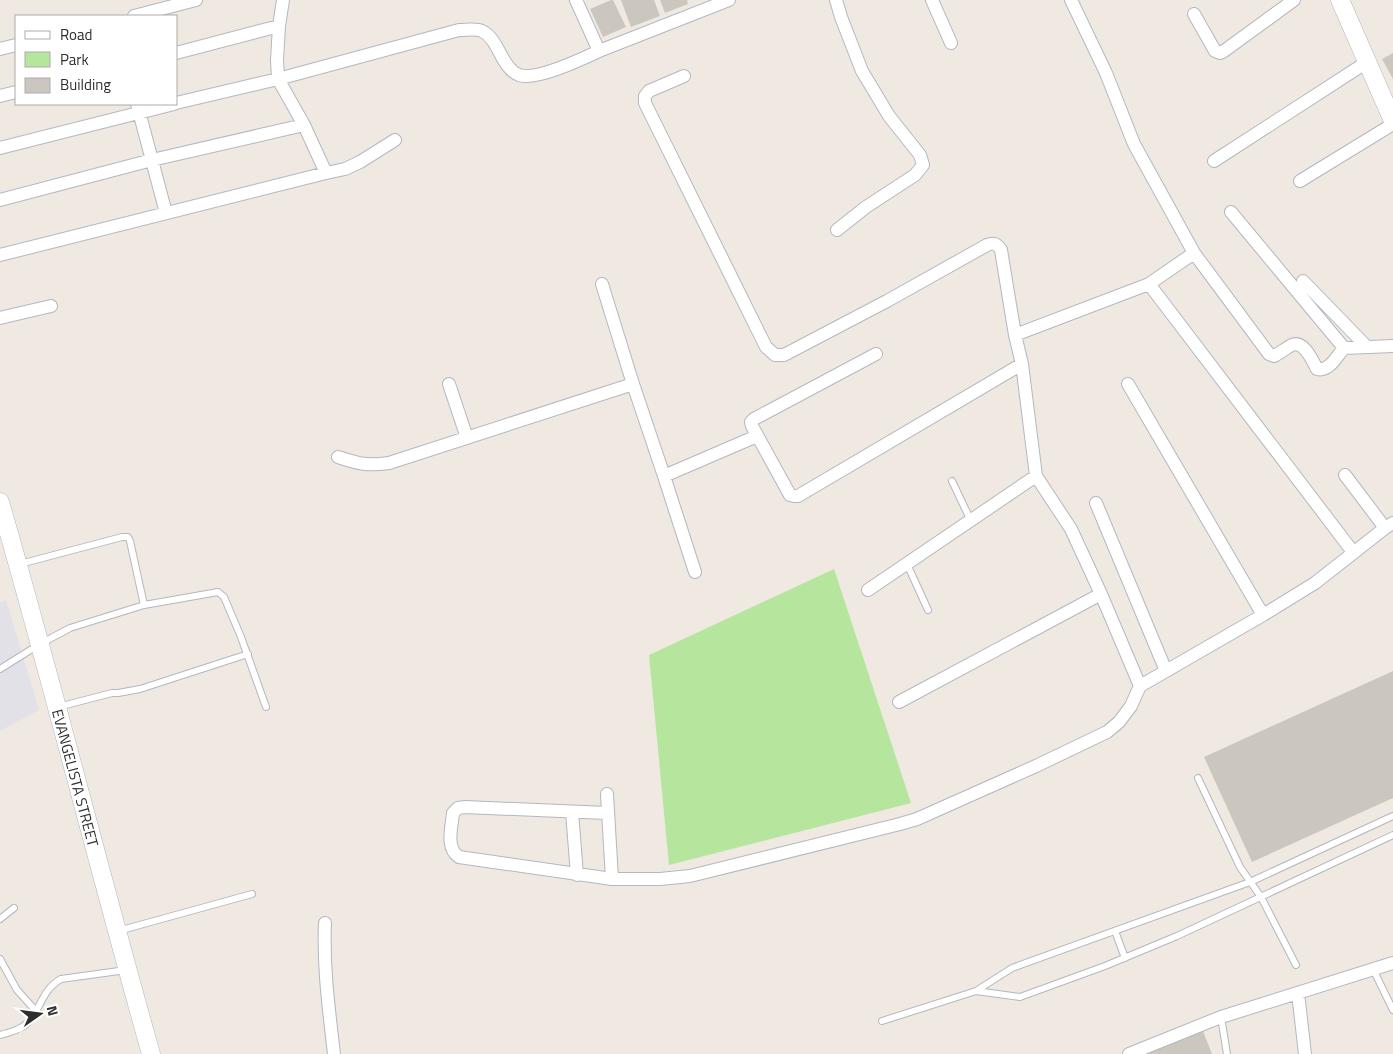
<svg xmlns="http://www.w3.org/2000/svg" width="1393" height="1054" viewBox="0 0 1393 1054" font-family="'Titillium Web',sans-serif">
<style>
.industrial{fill:#e3e1e8}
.green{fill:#b6e59e}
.building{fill:#cbc7bf}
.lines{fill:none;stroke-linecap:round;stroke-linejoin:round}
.lane-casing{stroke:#b4b7c1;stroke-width:8}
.street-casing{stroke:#b4b7c1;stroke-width:14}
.secondary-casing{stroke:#b4b7c1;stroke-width:19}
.lane{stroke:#fff;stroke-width:6}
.street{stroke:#fff;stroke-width:12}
.secondary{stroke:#fff;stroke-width:18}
.labels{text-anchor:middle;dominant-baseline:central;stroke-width:4.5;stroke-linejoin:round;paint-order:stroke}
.street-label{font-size:15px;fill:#2e2e2e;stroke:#fff}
</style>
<rect width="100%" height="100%" fill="#efe9e1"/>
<!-- industrial -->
<path class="industrial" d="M6 600 39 710 0 731V603Z"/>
<!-- green -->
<path class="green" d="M834 569 911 803 669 865 649 655Z"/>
<!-- building -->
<path class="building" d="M611 0H613L626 27 603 37 590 9Z
M621 0H654L660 16 631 27Z
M660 0H687L688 4 665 13Z
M1393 53V79L1382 59Z
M1393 671V798L1252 862 1204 757Z
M1203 1031 1212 1054H1143Z"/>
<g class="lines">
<!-- lane casing -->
<g class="lane-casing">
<path id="lane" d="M952 481 971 521
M20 564 122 537H128L130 541 144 605
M907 564 928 610
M0 669 40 644 70 628 144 605 218 592 224 597 241 637 266 707
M58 707 112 693H118L140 689 248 654
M1198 778 1240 867 1261 897 1296 965
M0 919 14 908
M118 931 252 894
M1115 931 1125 958
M0 959 17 990 36 1011
M1373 969 1393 1010
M976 991 1020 997 1105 966 1177 936 1393 835
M1221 1017 1227 1054
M882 1021 976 991 1012 968 1250 882 1393 816
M0 1035C7 1033 16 1031 22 1027 40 1017 39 991 61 979L126 970"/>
</g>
<!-- street casing -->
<g class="street-casing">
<path id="street" d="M283 0 279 26 277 60 278 79 304 125 326 173
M576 0 599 51 729 0
M836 0 841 17 862 71 889 116 920 155 923 165 915 175 866 207 837 230
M932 0 951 43
M1071 0 1106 73 1134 144 1194 253
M1194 14 1215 51 1220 53 1224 51 1294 0
M134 16 196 0
M0 49 16 45
M176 53 279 26
M684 76 649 91 645 96V103L766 347 775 355H784L887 301 987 245C994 242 997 244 1001 250L1015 335 1022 364 1036 476
M0 96 16 92
M176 103 278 79 459 30C466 30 476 28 482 31 499 39 501 68 519 75 536 81 582 59 599 51
M137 104 166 213
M0 148 174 104
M1214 161 1367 62
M1300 181 1393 124
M0 200 152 160 304 125
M1231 212 1344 348 1393 346
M0 255 326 173 345 169 360 162 395 140
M1303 281 1367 347
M602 284 633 384 664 476 757 436
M1149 284 1194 253 1269 354 1274 356C1280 353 1286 348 1292 345 1304 340 1312 360 1317 369 1329 372 1337 356 1344 348
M0 318 51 306
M1015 335 1149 284 1353 552
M876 354 754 419 751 422 752 426 790 495 794 496H798L1022 364
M449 384 467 438
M1128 384 1263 615
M338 457C359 464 367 466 389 463L633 384
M1345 475 1385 528
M664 476 695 572
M1096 503 1166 671
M868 590 1036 476 1071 529 1101 594 1140 686
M899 702 1101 594
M607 794 612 879
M572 812 577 875
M607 813 465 807 458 808 453 813C452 826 445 848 459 857L612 879H660L690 876 900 824 917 819 1036 766 1107 732 1119 722 1131 706 1140 686 1263 615 1315 583 1385 528 1393 523
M325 923C323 967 329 1010 334 1054
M1298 993 1305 1054
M1129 1054 1221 1017 1393 963"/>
</g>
<!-- secondary casing -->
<g class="secondary-casing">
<g id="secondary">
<path d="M1340 0 1393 121"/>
<path id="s1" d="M0 502C53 685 99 870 151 1054"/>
</g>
</g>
<!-- lane -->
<use href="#lane" class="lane"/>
<!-- street -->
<use href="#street" class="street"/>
<!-- secondary -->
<use href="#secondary" class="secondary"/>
</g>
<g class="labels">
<!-- street labels -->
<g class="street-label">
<text stroke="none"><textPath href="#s1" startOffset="286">EVANGELISTA STREET</textPath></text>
</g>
</g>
<!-- legend -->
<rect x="15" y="15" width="162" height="90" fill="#ffffff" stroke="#ababab"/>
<rect x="25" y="31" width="25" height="8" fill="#ffffff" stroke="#ababab"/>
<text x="60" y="40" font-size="15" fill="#2e2e2e">Road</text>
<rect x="25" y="52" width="25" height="15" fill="#b6e59e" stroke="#ababab"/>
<text x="60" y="65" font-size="15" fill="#2e2e2e">Park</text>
<rect x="25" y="78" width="25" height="15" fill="#cbc7bf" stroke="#ababab"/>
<text x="60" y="90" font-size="15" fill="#2e2e2e">Building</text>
<!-- north arrow -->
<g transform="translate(40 1014) rotate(76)" stroke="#ffffff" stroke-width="4" paint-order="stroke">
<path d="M0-4L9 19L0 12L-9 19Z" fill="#2e2e2e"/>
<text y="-8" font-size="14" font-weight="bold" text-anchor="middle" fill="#2e2e2e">N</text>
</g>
</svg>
